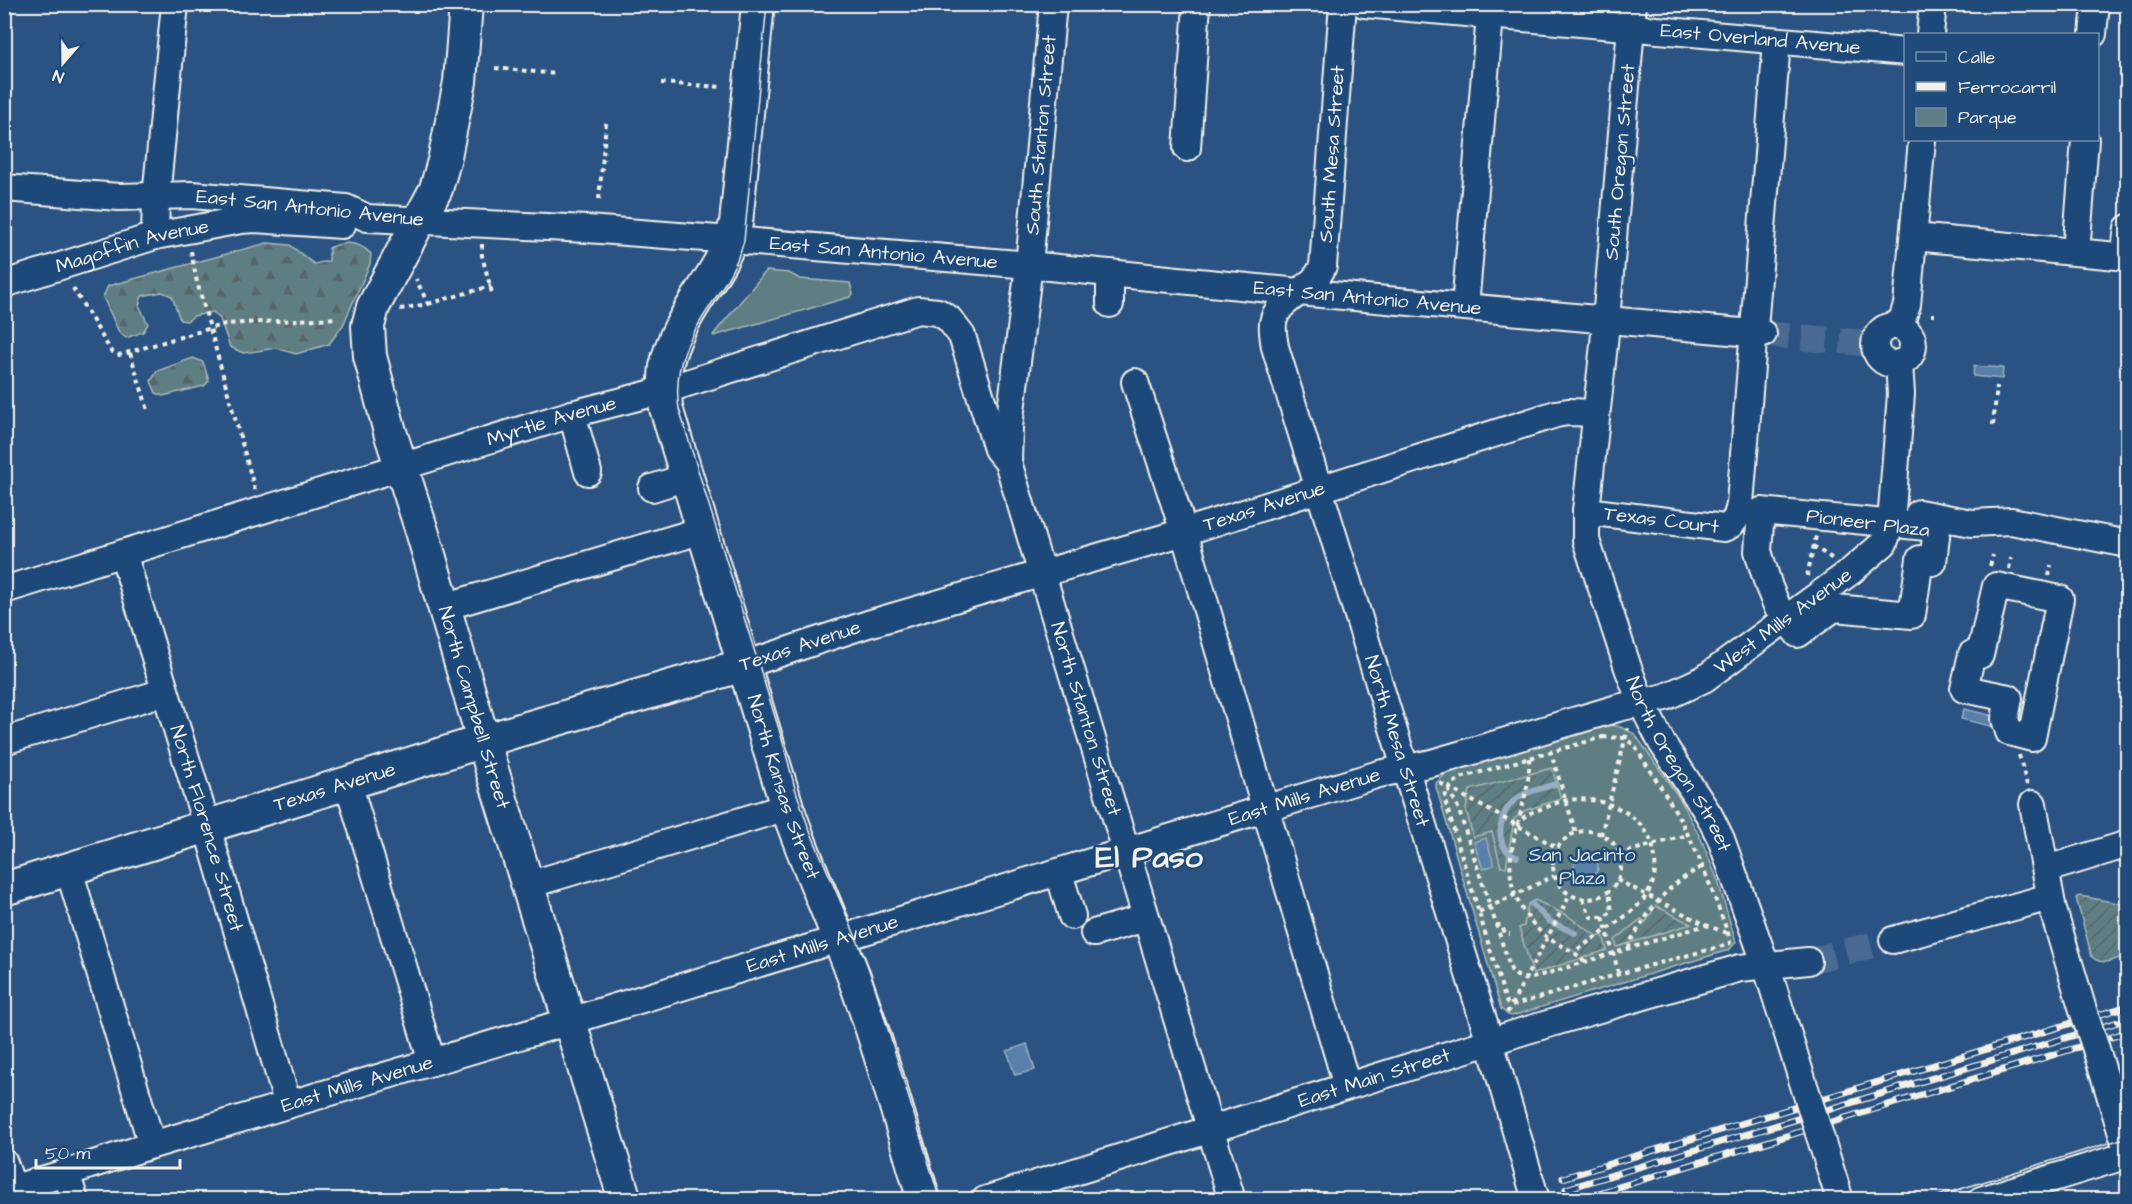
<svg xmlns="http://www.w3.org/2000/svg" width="2132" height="1204" viewBox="0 0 2132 1204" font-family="'Architects Daughter',sans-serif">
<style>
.green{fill:#5e7e83;stroke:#a9b8b6;stroke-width:1.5}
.forest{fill:url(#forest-firs);stroke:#a9b8b6;stroke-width:1.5}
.garden{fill:url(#garden-furrows);stroke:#a9b8b6;stroke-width:1.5}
.water{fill:#5880a9;stroke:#96adc2;stroke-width:1.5}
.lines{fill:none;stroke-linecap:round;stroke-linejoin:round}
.stream{stroke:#96adc2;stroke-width:6}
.minor-tunnel{stroke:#486b92;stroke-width:26;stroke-dasharray:26 13;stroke-linecap:butt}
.minor-casing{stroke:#f4f1e8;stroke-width:30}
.major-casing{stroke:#f4f1e8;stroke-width:36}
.path{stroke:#f4f1e8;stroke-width:4;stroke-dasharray:4.5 4.5;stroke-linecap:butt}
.minor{stroke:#1f4a7a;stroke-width:26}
.major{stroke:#1f4a7a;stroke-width:32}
.tram{stroke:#f4f1e8;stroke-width:1.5}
.rail-casing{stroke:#f4f1e8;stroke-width:7}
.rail{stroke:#1f4a7a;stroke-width:4.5;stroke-dasharray:14;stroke-linecap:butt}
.minor-bridge-casing{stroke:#f4f1e8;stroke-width:30;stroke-linecap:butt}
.minor-bridge{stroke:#1f4a7a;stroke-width:26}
.labels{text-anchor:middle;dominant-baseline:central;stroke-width:5;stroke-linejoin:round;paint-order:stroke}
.street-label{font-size:20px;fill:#f4f1e8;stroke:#1f4a7a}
.park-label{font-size:20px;fill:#dee0d9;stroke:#1f4a7a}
.town-label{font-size:32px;font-weight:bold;fill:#f4f1e8;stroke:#1f4a7a}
</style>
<defs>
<pattern id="forest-firs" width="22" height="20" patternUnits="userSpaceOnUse" patternTransform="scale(1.5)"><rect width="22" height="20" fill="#5e7e83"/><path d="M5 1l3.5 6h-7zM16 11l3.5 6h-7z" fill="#556668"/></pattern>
<pattern id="garden-furrows" width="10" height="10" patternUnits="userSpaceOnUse" patternTransform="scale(1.5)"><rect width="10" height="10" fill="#5e7e83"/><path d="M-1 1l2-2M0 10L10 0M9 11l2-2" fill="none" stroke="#556668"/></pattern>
</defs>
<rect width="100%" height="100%" fill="#2a5383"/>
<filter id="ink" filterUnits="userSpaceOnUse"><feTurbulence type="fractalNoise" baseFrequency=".0167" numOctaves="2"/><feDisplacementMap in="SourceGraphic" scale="12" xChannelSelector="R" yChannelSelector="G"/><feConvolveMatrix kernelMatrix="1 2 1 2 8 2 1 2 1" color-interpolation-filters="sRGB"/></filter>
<g filter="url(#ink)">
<!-- green -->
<path class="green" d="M766 271 789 273 800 279 850 283 853 294 850 297 714 336 713 335Z
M1605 725 1618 726 1635 734 1680 799 1702 841 1718 881 1736 942 1729 950 1512 1016 1508 1015 1501 1009 1436 787V783L1449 771Z"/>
<!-- forest -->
<path class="forest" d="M267 243 290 245 314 264 329 261V248C344 241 359 241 371 254L370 264 343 325 329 344 296 354 276 348 243 353 230 347 220 319 213 312 194 316 187 321 180 320 172 296 162 292 142 296 139 305 148 324 143 332 126 338 119 332 103 297 108 286Z
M193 358 203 362 209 381 204 386 163 396 156 393 151 381 157 371Z"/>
<!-- garden -->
<path class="garden" d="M1552 768 1561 799 1526 810 1514 819 1506 867H1501L1492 832 1473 837 1466 809 1470 790Z
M2080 896 2118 903 2127 909V955C2115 959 2103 967 2092 957L2076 898Z
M1535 900 1566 915 1598 937 1603 935 1607 950 1533 974 1519 928 1524 926 1528 904Z
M1656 906 1691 924 1617 947 1615 940 1641 919 1646 922Z"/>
<!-- water -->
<path class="water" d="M1974 366 2003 368 2002 379 1973 376Z
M1964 709 2002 718 1999 728 1961 719Z
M1486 838 1494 865 1483 869 1474 842Z
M1574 866a12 12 0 1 1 24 0a12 12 0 1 1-24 0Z
M1027 1044 1035 1070 1015 1075 1007 1051Z"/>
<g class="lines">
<!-- stream -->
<path class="stream" d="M1517 857C1492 849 1498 812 1516 799 1527 791 1543 788 1556 784
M1532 904 1549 921 1575 933"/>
<!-- minor-tunnel -->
<path class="minor-tunnel" d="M1763 334 1865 343
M1808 961 1893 940"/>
<!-- minor casing -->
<g class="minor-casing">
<g id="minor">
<path id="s1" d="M1053 4 1029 265 1009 427 1008 462 1232 1200"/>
<path id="s2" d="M1343 4 1323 266C1313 292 1277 297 1273 323 1272 331 1274 340 1275 347L1490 1042 1536 1200"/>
<path id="s3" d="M1364 4 1906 52"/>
<path id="s4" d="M1633 4 1604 344 1586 511V540L1628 668 1641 702 1662 743 1709 815 1721 839 1766 965 1807 1095"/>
<path d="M1930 34 1933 4"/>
<path d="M2093 34 2096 4"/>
<path d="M1187 148 1197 4"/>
<path id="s5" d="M4 188 119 197 192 195 346 208 367 218 587 229 744 241 1029 265 1299 292 1763 334"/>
<path d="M155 236 156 197 175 4"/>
<path d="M1914 237 2128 257"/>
<path d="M2076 252 2085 140"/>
<path d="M2124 257 2128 228"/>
<path id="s6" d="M4 284 155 236 241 220 255 219 342 225"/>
<path d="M1110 304V273"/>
<path d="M1465 307 1491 4"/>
<path d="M1900 326 1907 305 1922 140"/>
<circle cx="1894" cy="345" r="19"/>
<path d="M1135 382 1184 532 1347 1086"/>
<path d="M572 414 588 472"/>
<path d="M652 488 687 477"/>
<path id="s7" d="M1586 511 1724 528C1735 525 1738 515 1740 504L1777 41"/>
<path d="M1761 511 1937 528 1933 562 1920 559 1912 615 1834 608 1798 634 1777 606 1769 587 1758 551Z"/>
<path d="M1919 513 1972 523 2011 521 2128 544"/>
<path id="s8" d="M123 553 207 827 288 1105"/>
<path d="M1996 586 2060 599 2032 738 2009 732 2005 719 2009 698 1964 689 1972 654 1980 655Z"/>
<path id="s9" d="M4 590 572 414 665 390 918 310 938 312 949 319 962 336 997 449 1008 462"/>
<path d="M444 607 703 530"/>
<path id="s10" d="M744 665 868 624 1184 532 1556 414 1568 412 1596 413"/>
<path d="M4 741 164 692"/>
<path d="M348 783 432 1062"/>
<path d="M2033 804 2053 910 2083 1010"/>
<path d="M2047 869 2128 844"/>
<path d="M69 870 152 1145"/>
<path d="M1059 873 1072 916"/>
<path d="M528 885 787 807"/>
<path d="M1094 933 1145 918"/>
<path d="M1893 940 2050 897"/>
<path d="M2096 1049 2128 1153"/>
<path d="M1819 1133 1840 1200"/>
<path d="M4 1163 13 1189"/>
<path d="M66 1173 75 1200"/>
<path id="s11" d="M4 1191 66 1173 152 1145 570 1021 1379 774 1432 763 1618 708 1665 697 1704 679 1850 572 1884 543 1891 523 1898 433 1901 394 1899 363"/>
<path id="s12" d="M985 1200 1524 1031 1740 968 1808 961"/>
<path d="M1981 1200 2128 1155"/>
</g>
</g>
<!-- major casing -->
<g class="major-casing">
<g id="major">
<path id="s13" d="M466 4 460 82 444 161 436 189 373 307 368 326 370 356 390 432 422 531 492 770 625 1200"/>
<path id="s14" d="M758 4 736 223C723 276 677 312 666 367 664 380 665 394 666 408L787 807C805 860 829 912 849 964 878 1041 900 1121 924 1200"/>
<path id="s15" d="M4 889 513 732 744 665"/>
</g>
</g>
<!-- path -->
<path class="path" d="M495 68 557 74
M661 83 722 87
M599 199 606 123
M4 231 10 259
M482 244V256L492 293
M191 251 196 278 255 490
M73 288 111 351 119 355 225 324 336 318
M428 304 491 286
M400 309 428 304 416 279
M1931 315H1935
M130 353 148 410
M1993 425 1997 386
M1813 546 1833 559
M1990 566 1993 555
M2009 569 2011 558
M1807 576 1816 536
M2049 576 2051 565
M2127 580H2128
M1603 737 1625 738 1634 745C1652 774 1672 802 1687 833 1704 865 1715 900 1728 933L1730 943 1726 945 1619 974 1511 1006 1507 1003 1504 995 1445 801C1445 790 1452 784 1460 778Z
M1550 750 1576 833
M2019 755 2027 785
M1529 758C1532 809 1492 858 1521 907 1529 920 1540 934 1553 941 1564 948 1576 951 1584 962
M1440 783 1558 848
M1448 789 1457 805 1511 970 1517 976 1529 979 1706 925
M1517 826C1524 814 1533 811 1547 807 1554 804 1561 801 1568 800 1604 795 1648 815 1654 852 1657 867 1655 883 1646 896 1634 914 1593 938 1574 952
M1553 865a34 34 0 1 1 68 0a34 34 0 1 1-68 0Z
M1601 835 1628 728
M1619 854 1688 835
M1617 880 1706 925 1727 933
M1583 899 1591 917H1603L1612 912 1609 891
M1479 912 1554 876
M1603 917 1619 974
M1496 925H1501L1505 933 1510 934
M1629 949 1630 942C1652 907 1664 887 1702 867
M1507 1013 1570 895
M2115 1198 2128 1193"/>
<!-- minor -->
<use href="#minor" class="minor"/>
<!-- major -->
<use href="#major" class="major"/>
<!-- tram -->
<path class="tram" d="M767 4 744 241C725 306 668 334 679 409L782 739 795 788 808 826 870 970 940 1200
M1925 1200 2128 1137"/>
<!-- rail casing -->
<g class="rail-casing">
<path id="rail" d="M1563 1178 2128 1006
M1566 1189 2128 1019
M1576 1200 2128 1032"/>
</g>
<!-- rail -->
<use href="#rail" class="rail"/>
<!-- minor-bridge casing -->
<g class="minor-bridge-casing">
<path id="minor-bridge" d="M2083 1010 2096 1049
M1807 1095 1819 1133"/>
</g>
<!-- minor-bridge -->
<use href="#minor-bridge" class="minor-bridge"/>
</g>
</g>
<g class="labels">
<!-- street labels -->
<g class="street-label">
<text stroke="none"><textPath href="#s3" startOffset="398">East Overland Avenue</textPath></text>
<text transform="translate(1041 135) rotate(-85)">South Stanton Street</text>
<text transform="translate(1332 154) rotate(-86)">South Mesa Street</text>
<text transform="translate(1620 162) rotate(-85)">South Oregon Street</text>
<text transform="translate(310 208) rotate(6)">East San Antonio Avenue</text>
<text stroke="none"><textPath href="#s6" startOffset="134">Magoffin Avenue</textPath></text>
<text stroke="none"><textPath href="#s5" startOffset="884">East San Antonio Avenue</textPath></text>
<text stroke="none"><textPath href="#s5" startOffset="1370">East San Antonio Avenue</textPath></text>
<text stroke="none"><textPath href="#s9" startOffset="573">Myrtle Avenue</textPath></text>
<text stroke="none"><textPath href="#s10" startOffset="544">Texas Avenue</textPath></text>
<text stroke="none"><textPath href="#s7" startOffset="76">Texas Court</textPath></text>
<text transform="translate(1868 523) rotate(7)">Pioneer Plaza</text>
<text stroke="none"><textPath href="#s11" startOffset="1874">West Mills Avenue</textPath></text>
<text transform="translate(800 646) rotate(-18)">Texas Avenue</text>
<text stroke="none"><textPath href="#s13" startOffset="738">North Campbell Street</textPath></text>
<text stroke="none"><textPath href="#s1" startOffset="729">North Stanton Street</textPath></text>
<text stroke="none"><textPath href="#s2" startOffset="777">North Mesa Street</textPath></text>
<text stroke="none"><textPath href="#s4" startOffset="782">North Oregon Street</textPath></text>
<text stroke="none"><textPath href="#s14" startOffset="819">North Kansas Street</textPath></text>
<text stroke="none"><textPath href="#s15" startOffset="346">Texas Avenue</textPath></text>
<text stroke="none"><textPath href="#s11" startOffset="1359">East Mills Avenue</textPath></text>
<text stroke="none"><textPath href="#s8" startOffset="288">North Florence Street</textPath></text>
<text stroke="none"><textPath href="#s11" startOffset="855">East Mills Avenue</textPath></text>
<text stroke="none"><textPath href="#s12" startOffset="408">East Main Street</textPath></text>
<text stroke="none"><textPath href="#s11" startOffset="369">East Mills Avenue</textPath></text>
</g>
<!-- park labels -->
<g class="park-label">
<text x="1582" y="855">San Jacinto<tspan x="1582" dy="23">Plaza</tspan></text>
</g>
<!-- town labels -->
<g class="town-label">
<text x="1149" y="857">El Paso</text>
</g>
</g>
<!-- margin -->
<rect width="2132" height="1204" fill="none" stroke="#1f4a7a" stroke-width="24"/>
<rect x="12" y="12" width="2108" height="1180" fill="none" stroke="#f4f1e8" stroke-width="2" filter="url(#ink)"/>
<!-- legend -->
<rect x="1904" y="33" width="195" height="108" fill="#1f4a7a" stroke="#748da6" stroke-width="1.5"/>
<rect x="1916" y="52" width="30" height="9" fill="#1f4a7a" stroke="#748da6" stroke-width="1.5"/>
<text x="1958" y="63" font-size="18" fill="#f4f1e8">Calle</text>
<rect x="1916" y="82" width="30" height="9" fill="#f4f1e8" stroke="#748da6" stroke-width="1.5"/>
<text x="1958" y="93" font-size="18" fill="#f4f1e8">Ferrocarril</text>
<rect x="1916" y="108" width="30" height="18" fill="#5e7e83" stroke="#748da6" stroke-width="1.5"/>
<text x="1958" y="123" font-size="18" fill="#f4f1e8">Parque</text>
<!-- north arrow -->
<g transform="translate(63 63) rotate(200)" stroke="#1f4a7a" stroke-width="4.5" paint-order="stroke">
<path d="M0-4.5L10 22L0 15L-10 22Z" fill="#f4f1e8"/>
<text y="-9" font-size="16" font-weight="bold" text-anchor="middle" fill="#f4f1e8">N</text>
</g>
<!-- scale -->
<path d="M36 1159v9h144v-9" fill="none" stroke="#f4f1e8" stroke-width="3"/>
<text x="45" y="1159" font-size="18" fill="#f4f1e8" stroke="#1f4a7a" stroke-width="4.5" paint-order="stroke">50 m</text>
</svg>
